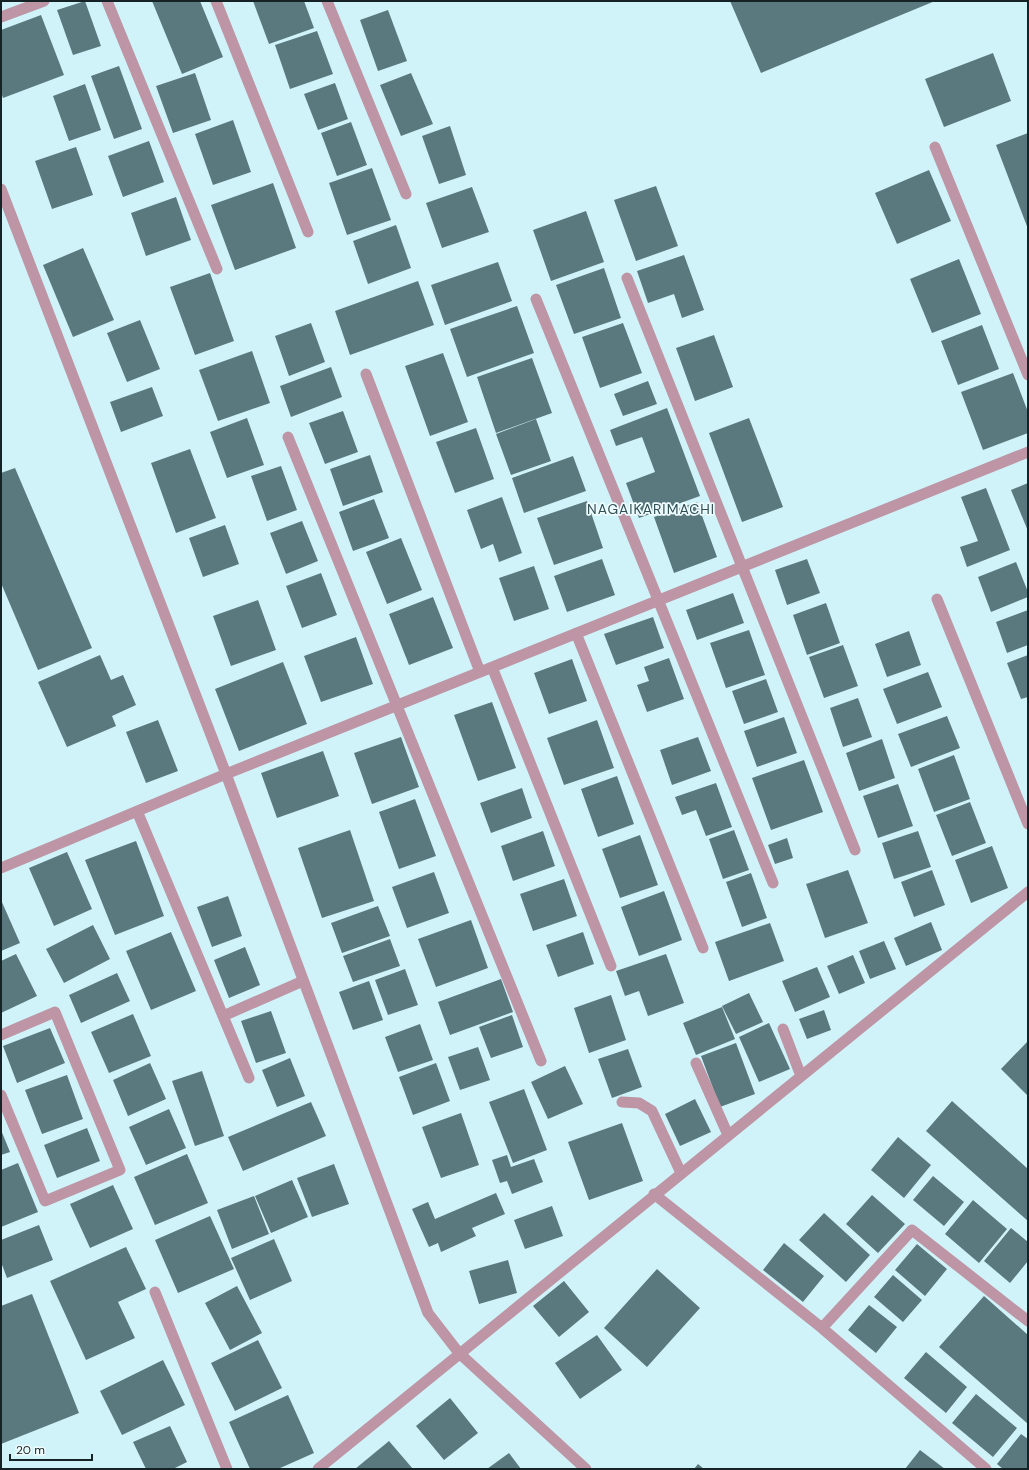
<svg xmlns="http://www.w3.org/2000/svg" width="1029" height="1470" viewBox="0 0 1029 1470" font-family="'DM Sans',sans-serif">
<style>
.building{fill:#5a797f}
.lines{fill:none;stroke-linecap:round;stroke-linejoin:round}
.minor{stroke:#bd95a5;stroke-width:11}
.tertiary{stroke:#bd95a5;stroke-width:11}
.labels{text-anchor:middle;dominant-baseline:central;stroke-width:3.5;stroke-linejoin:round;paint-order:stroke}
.quarter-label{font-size:14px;letter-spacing:1px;fill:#304e53;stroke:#eefcfe}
</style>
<rect width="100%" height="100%" fill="#d0f3f9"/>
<!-- building -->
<path class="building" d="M85 1 101 46 73 55 57 10Z
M152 1H200L223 57 182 74Z
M253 1H304L314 28 269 44Z
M730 1H935L761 73Z
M388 10 407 61 378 71 360 20Z
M41 15 64 75 3 98 1 92V30Z
M317 31 333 74 290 89 275 45Z
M993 53 1011 101 944 127 925 79Z
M119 66 142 129 114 139 91 76Z
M195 73 211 120 173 133 156 86Z
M411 73 433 124 401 136 380 85Z
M335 83 348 119 318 130 304 94Z
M85 84 101 130 69 141 53 96Z
M233 120 251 172 213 185 195 134Z
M351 122 367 165 337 176 321 133Z
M450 126 466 175 439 184 422 136Z
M1028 133V229L996 145Z
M149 141 164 182 123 197 108 156Z
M76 147 93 195 52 209 35 161Z
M372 168 391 220 347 235 329 183Z
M929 170 951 221 897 244 875 193Z
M273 183 296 248 235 270 211 205Z
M656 186 678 246 636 261 614 200Z
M472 187 489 232 442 248 426 203Z
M176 197 191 240 146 256 131 213Z
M586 211 604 262 551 281 533 230Z
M396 225 411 268 368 284 353 241Z
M83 248 114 320 73 337 43 265Z
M684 255 704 310 682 318 674 294 648 303 637 271Z
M959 259 981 314 932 333 910 279Z
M498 262 512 301 445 325 431 285Z
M604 268 621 318 574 334 556 285Z
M210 273 234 341 195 355 170 287Z
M418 281 434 325 350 355 335 311Z
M517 306 534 353 467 377 450 329Z
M140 320 160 369 127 382 107 333Z
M311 323 325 362 289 376 275 336Z
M623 323 642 373 600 388 582 337Z
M982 325 999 369 958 385 941 341Z
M714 335 733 387 695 401 676 348Z
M252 351 270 403 218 421 199 370Z
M443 353 468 422 430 436 405 366Z
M532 358 552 413 496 433 477 377Z
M331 367 342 397 291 417 280 386Z
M1013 373 1028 412V433L983 450 961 392Z
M648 381 657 404 623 416 614 394Z
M152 387 163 416 121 432 110 402Z
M667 408 700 496 639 518 626 483 655 472 642 437 616 446 610 430Z
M343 411 358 452 325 464 309 423Z
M247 418 264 465 227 478 210 432Z
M749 418 783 507 742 522 709 433Z
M536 419 551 461 511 475 496 434Z
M476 428 494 479 455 493 436 442Z
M190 449 216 518 176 533 151 463Z
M370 455 383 492 343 506 330 469Z
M573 456 586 491 524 513 512 478Z
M281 466 297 510 267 521 251 476Z
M15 468 92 648 38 670 1 583V473Z
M1028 483V531L1011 490Z
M986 488 1010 550 967 567 960 547 978 541 961 497Z
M502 497 522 553 499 562 493 544 481 549 467 510Z
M374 499 389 538 353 551 339 512Z
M587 501 603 548 554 565 537 518Z
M697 502 717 557 674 573 654 517Z
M302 521 318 561 286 574 270 533Z
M225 525 239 564 203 577 189 538Z
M401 538 422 590 387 604 366 552Z
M602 559 615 595 567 612 554 576Z
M807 559 820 593 787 605 775 570Z
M1016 562 1028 592V597L991 612 978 577Z
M534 566 549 609 514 621 499 578Z
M321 573 337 615 302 628 286 586Z
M733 593 744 623 697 640 686 610Z
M433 597 453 648 409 665 389 614Z
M258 600 276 650 231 666 213 616Z
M826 603 840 643 807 655 793 615Z
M1028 610V645L1007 653 996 622Z
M653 617 664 648 616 665 604 634Z
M749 630 765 675 726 688 710 643Z
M909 631 921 665 887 677 875 644Z
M356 637 373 684 321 702 304 656Z
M843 645 858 686 824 698 809 657Z
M100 655 111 680 123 675 136 705 112 716 116 726 67 747 38 682Z
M1028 655V697L1021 699 1007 663Z
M669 658 684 699 647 712 637 685 649 681 644 667Z
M572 659 587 701 549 714 534 673Z
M283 662 307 724 239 751 215 689Z
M928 672 942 707 897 724 883 689Z
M766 679 778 712 744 724 732 691Z
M858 698 872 737 843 747 830 708Z
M492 702 516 768 478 781 454 715Z
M947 716 960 748 911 767 898 734Z
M784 717 797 753 757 767 744 731Z
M158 720 178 771 146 783 126 732Z
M597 720 614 768 564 785 547 738Z
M401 737 419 787 372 804 354 753Z
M698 737 711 771 672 785 660 750Z
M882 739 895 778 859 791 846 753Z
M323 751 339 796 277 818 261 773Z
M954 755 970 799 934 812 918 769Z
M804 760 823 812 771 830 752 778Z
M617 776 634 824 598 837 581 789Z
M716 783 732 827 706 836 696 810 682 815 675 797Z
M898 784 913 826 878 838 863 796Z
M522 788 532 818 491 833 480 803Z
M415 799 436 856 399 869 379 812Z
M970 802 986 843 952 856 936 815Z
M350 830 374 901 322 918 298 848Z
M734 830 749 870 723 879 709 839Z
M543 831 555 866 513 881 501 846Z
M918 831 931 867 894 879 882 843Z
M640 835 658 885 620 898 602 849Z
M787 838 793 858 775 864 768 845Z
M136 841 164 916 115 935 85 860Z
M992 846 1008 888 971 903 955 860Z
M67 852 92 909 54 926 29 868Z
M848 870 868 923 825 938 806 884Z
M932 870 945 905 914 917 901 882Z
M434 872 449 913 407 928 392 887Z
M751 873 767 918 742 927 726 882Z
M564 879 577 916 533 931 520 894Z
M664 891 682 940 639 956 621 907Z
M228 896 242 936 212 947 197 907Z
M1 900 20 943 1 951Z
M378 906 390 936 342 953 331 923Z
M471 920 488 968 436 987 418 939Z
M931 922 942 950 906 966 894 938Z
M770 923 784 961 729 981 715 942Z
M93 925 110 959 64 983 46 949Z
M171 932 196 991 151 1010 126 951Z
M583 932 594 964 558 977 546 945Z
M390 939 400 966 353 982 343 956Z
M884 941 896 969 870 979 859 951Z
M245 947 260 985 229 998 214 960Z
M16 954 37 996 1 1013V961Z
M666 954 684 1003 648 1016 639 991 625 996 616 971Z
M853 955 865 983 839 994 827 966Z
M817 967 830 997 795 1012 782 981Z
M405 969 418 1005 388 1015 375 980Z
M117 973 130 1001 81 1023 69 995Z
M501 979 513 1012 450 1035 438 1002Z
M369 981 383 1020 353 1030 339 992Z
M749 993 763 1022 736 1034 722 1006Z
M611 995 626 1040 589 1053 574 1008Z
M722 1007 735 1039 696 1055 683 1023Z
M824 1010 831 1030 807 1039 799 1019Z
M271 1011 286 1053 256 1063 241 1021Z
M133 1014 151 1056 109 1073 91 1032Z
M512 1015 523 1047 491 1058 479 1027Z
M769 1023 790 1069 759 1082 739 1037Z
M420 1024 433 1060 398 1072 385 1037Z
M50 1028 65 1063 17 1083 3 1046Z
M1028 1041V1096L1001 1069Z
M736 1043 755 1094 720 1107 701 1056Z
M478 1047 490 1080 460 1090 448 1057Z
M628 1049 642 1087 612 1098 598 1059Z
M290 1058 305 1096 277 1107 262 1070Z
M150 1063 166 1099 128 1116 113 1080Z
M436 1063 450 1101 413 1115 399 1077Z
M565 1066 583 1104 548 1119 531 1082Z
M202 1071 224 1136 195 1146 172 1081Z
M67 1075 83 1119 42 1134 25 1090Z
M524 1089 547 1150 513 1163 489 1102Z
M695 1099 711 1132 680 1146 665 1114Z
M952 1101 1028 1169V1221L926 1131Z
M311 1102 326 1136 243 1171 228 1137Z
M169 1109 186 1148 146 1165 129 1127Z
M461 1113 479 1165 441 1178 422 1127Z
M622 1123 643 1181 589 1200 568 1142Z
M87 1128 100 1161 57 1178 44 1145Z
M1 1130 10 1152 1 1155Z
M898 1137 931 1165 904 1198 871 1170Z
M187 1154 208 1203 155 1225 134 1177Z
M507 1155 511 1167 534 1159 543 1182 512 1194 507 1181 500 1183 492 1160Z
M18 1163 38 1212 1 1227V1170Z
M334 1164 349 1204 312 1217 297 1178Z
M933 1176 964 1202 944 1226 913 1200Z
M292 1180 308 1217 271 1233 255 1196Z
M113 1185 133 1229 90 1248 70 1204Z
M496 1193 505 1214 472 1228 476 1236 441 1252 438 1243 429 1247 412 1209 428 1202 435 1219Z
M872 1195 905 1224 878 1253 846 1224Z
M254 1196 269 1234 232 1249 217 1210Z
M973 1200 1007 1229 979 1263 945 1234Z
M552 1206 563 1236 525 1249 514 1220Z
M824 1213 870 1255 846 1282 799 1240Z
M210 1216 234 1269 178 1293 155 1240Z
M39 1225 53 1260 7 1278 1 1262V1240Z
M1011 1228 1028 1242V1261L1010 1283 984 1261Z
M274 1239 292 1281 250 1300 231 1258Z
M784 1243 824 1276 803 1302 763 1270Z
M917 1244 947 1269 925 1296 895 1270Z
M126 1247 146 1289 118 1302 135 1338 86 1360 50 1281Z
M508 1260 517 1293 479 1304 469 1271Z
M657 1269 700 1308 647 1367 604 1328Z
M893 1275 922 1300 903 1322 874 1297Z
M564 1281 589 1312 559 1337 533 1306Z
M237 1286 262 1333 230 1350 205 1303Z
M32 1294 79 1413 1 1444V1306Z
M984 1296 1028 1335V1424L939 1347Z
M869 1305 897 1327 876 1353 848 1330Z
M597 1335 622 1370 580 1399 555 1363Z
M258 1340 282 1388 235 1411 211 1363Z
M926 1352 967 1387 946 1413 904 1378Z
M163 1360 185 1405 122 1435 100 1391Z
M976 1394 1017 1428 993 1457 952 1423Z
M288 1395 314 1453 278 1469H250L229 1422Z
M450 1398 478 1433 444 1460 416 1426Z
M170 1426 187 1462 173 1469H146L133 1442Z
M1021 1434 1028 1439V1469H1003L997 1464Z
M389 1441 413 1469H355Z
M920 1450 945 1469H905Z
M509 1453 521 1469H487Z
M698 1464 704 1469H694Z"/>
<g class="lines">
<!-- minor -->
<path class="minor" d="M107 1 217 269
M216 1 308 232
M327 1 406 194
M1 17 44 1
M935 147 1028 375
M627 278 855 850
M536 299 773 883
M366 374 480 672
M288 437 541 1061
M937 599 1028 824
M576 633 703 948
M492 667 611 966
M137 811 249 1078
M1 868 226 774 1028 452
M223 1016 303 981
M783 1029 801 1076
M1 1035 55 1012 120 1170 45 1201 1 1095
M696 1063 728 1135
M622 1102 639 1103 652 1111 681 1173
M654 1194 822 1328
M155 1292 227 1469
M318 1469 1028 892
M986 1469 822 1328 912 1230 1028 1321"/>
<!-- tertiary -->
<path class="tertiary" d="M1 189 226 774 428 1313 459 1353 586 1469"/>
</g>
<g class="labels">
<!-- quarter labels -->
<g class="quarter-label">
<text x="651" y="509">NAGAIKARIMACHI</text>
</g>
</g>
<!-- border -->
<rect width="1029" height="1470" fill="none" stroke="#162326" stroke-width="4"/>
<!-- scale -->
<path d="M10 1454v6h82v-6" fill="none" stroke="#162326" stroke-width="2"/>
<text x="16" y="1454" font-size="12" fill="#162326" stroke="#eefcfe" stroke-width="3" paint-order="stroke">20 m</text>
</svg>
